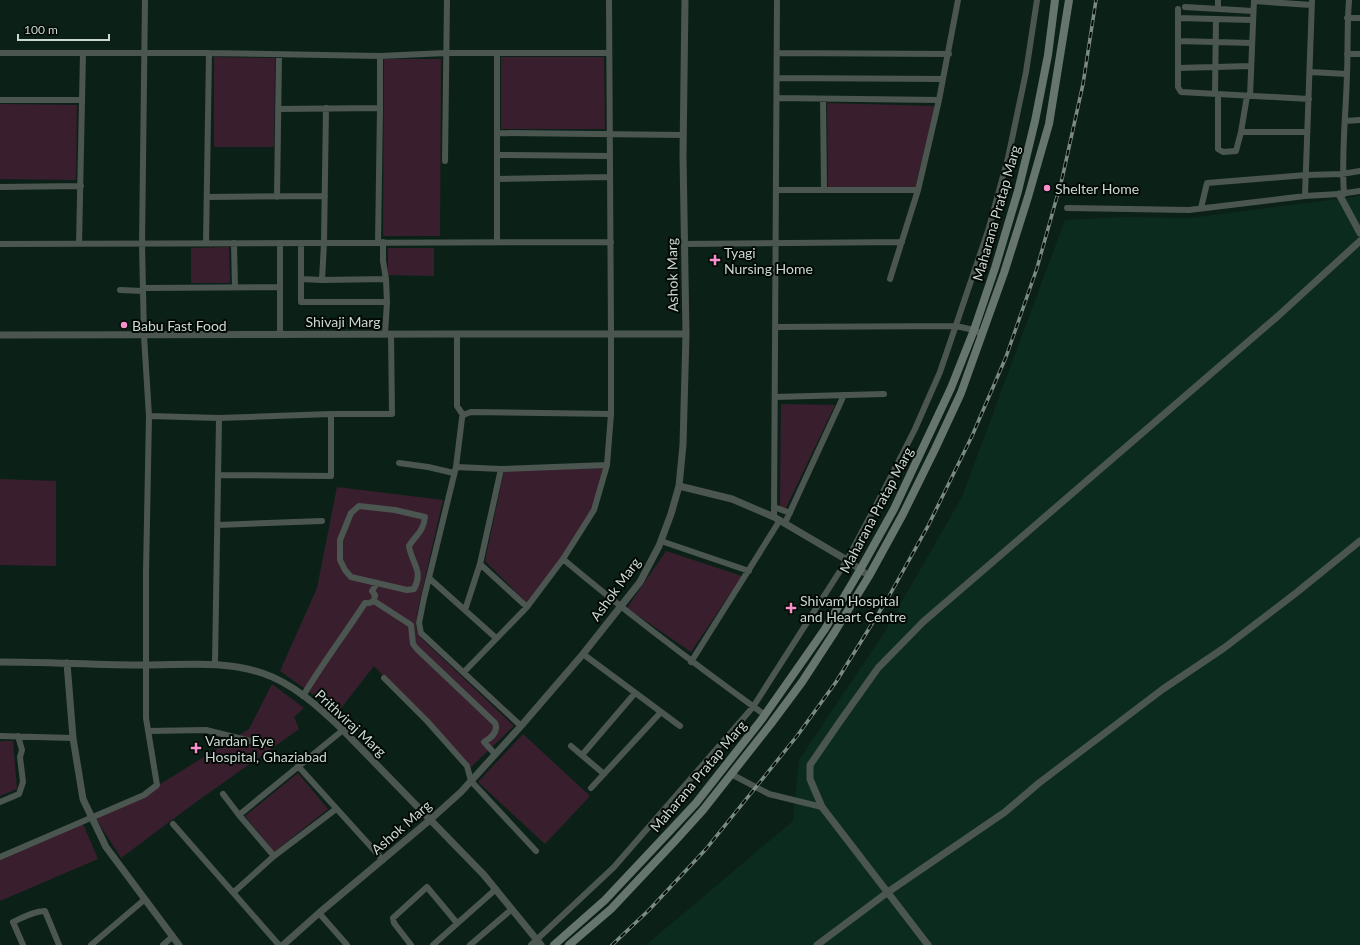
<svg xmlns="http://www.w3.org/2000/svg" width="1360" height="945" viewBox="0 0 1360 945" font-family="Lato,sans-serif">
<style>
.built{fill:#0c2b1f}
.green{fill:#391f2e}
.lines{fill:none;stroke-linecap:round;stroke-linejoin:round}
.minor{stroke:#4c5651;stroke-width:6}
.tertiary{stroke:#4c5651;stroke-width:7}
.secondary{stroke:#66766e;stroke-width:8}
.rail-casing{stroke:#7a8b83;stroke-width:3.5}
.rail{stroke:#030905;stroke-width:2;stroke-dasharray:6;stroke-linecap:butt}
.poi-dot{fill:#f890cb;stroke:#030905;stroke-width:1.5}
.labels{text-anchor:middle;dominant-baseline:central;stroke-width:4;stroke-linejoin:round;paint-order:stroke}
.poi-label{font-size:14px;fill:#cbd8d1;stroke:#030905;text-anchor:start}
.street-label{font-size:14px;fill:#cbd8d1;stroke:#030905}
</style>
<rect width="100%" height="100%" fill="#0b2118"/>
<!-- built -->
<path class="built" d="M1360 196V945H646L793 821 799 760 882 636 962 497 1065 220 1123 217 1191 218Z"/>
<!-- green -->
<path class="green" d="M214 57 275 58 274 147H214Z
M501 57H604L605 129H501Z
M384 59H441L440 236H383Z
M827 103 935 106 915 188 828 187Z
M0 104 77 105 76 180 0 179Z
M229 247 230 283H191V248Z
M388 248H434V276L388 275Z
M781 404 835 405 785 510 780 506Z
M603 468 592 510 561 562 527 603 485 561 504 471Z
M0 479 56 481V566L0 565Z
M337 487 443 500 417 613 416 627 421 638 514 726 471 767 374 666 338 712 280 671 317 588Z
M666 551 742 576 691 652 627 608Z
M272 684 304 708 294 717 299 729 196 802 121 858 96 819 162 783 249 729Z
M523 734 590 796 545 844 478 782Z
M0 741H13L17 789 0 796Z
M298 773 328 809 274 852 245 816Z
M83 824 98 859 0 901V860Z"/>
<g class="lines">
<!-- minor -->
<path class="minor" d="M1254 1 1311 5
M1185 7 1253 11
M1178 9V87L1181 92 1309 99
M1218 9V0
M1178 18 1253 20
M1347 18H1360
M1178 41 1252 43
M0 53H209L380 56 446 53H609
M497 53V242
M777 53 949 54
M1347 54H1360
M1178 68 1251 66
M1310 72 1347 74
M777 78 943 79
M1215 94 1216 19
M1218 94V149L1223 152 1236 151 1241 132
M1247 96 1241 132H1307
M1250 96 1254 0
M777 98 939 100
M823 99 824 189
M0 100H82
M326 108 324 243 322 280 386 279
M278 109 380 108
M1345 121 1360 120
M497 133 683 135
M497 155 610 156
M445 161 447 0
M497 179 610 177
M0 187 81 186
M776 190H918
M1344 194C1341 154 1346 114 1347 74 1348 49 1347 25 1349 0
M1305 196 1312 0
M207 197 325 196
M277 197 279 55
M1067 208 1189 210 1305 196 1339 194 1360 191
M1201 208 1207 183 1306 175 1342 174 1360 171
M383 242V261L386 279 387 302 385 334
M206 243 209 53
M234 243 235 287
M280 243V335
M301 243V302H387
M378 243 380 108V56
M0 244 611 242
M79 244 83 53
M684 244 902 242
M301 279 322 280
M890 279 918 190 939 100 958 0
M143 288 280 287
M120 290 143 291
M775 327 956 326 974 330 982 334
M457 334V406L463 415
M775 397 884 394
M149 416 219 418 331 414H392L391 334
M399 463 428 467 454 473
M456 467 501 469 607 465
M501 469 480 564 527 607
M218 475 331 476V414
M359 506 395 510 425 517C423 533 416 534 409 546 411 562 424 571 414 589L407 590 351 577 345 570 340 560V540L351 513Z
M774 507 790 513
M774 517 777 0
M785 523 844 395
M218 525 322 521
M661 541 749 571
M563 559C628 614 696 665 765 715
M429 578 496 638
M374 601 411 625 413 644 417 649 495 723C499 732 491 738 484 742L495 754
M465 610 480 564
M583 654 680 726
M691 662 780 520
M215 664 219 418
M464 672 527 607 563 559 594 510 607 465 611 414V335L609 0
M384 678 427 721 467 766 471 781 536 851
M303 696C322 664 345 634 365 603H369L374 601 375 595 372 591 377 583
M521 726 421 633 419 623 424 598 456 467 462 418 463 415 471 412 611 414
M148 731 206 730 250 741
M0 736 73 738
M571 746 604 774
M582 755 635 693
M298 766 383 860
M731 774 769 794 822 807
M591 788 661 712
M223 794 239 815 274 856
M0 802 19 794 23 782 20 757 22 750 18 736
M239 815 343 730
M173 824 279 945
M0 857 144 795 157 785 146 718V572L149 416 144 336 142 244 145 0
M234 892 274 856 336 809
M319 913 347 945
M23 945 13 922C24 917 34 911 45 911L59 945
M91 945 144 900
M163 945 172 937
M411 945 394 923 393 918 427 887 457 923
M433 945 496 889
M470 945 512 909
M531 945 614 867 753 707 847 560 881 496 915 429 940 372 988 231 1008 158 1026 72 1037 0"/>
<!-- tertiary -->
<path class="tertiary" d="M1339 194 1360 233
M0 335 457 334H686
M679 486 732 499 774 517 847 560 869 576
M0 662C48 662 97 665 145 665 185 665 224 660 262 673 293 683 320 708 343 730L484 875 541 945
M67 663 73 738 83 799 106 847 179 945
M283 945 319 913 431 819 461 792 521 726 583 654 640 582 659 546 671 514 679 486 683 445 686 334 683 155 685 0
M817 945 888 892 1005 812 1039 783 1163 689 1224 648 1296 593 1360 541
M928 945 822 807 810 779V765L841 720 878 668 923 622 1278 316 1360 241"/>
<!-- secondary -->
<path class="secondary" d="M554 945 605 900 668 833 696 803 762 719 825 629 860 570 894 509 951 388 974 330 995 268 1018 191 1035 121 1048 55 1055 0
M569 945 611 909 675 841 703 810 770 725 802 682 834 633 869 576 903 514 935 449 961 393 1004 273 1028 197 1049 124 1069 0"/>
<!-- rail casing -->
<g class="rail-casing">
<path id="rail" d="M612 945 649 910 706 849 797 736 836 682 888 598 928 526 972 436 1006 357 1037 268 1062 179 1083 84 1096 0"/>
</g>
<!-- rail -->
<use href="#rail" class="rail"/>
</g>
<!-- markers -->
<g class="poi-dot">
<circle cx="1047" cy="188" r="4"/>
<path d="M713 254h4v4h4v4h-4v4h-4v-4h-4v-4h4z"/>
<circle cx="124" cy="325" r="4"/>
<path d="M789 602h4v4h4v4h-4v4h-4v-4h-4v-4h4z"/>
<path d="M194 742h4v4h4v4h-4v4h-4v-4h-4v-4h4z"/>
</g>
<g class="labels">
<!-- poi labels -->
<g class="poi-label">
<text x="1055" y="188">Shelter Home</text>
<text x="724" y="252">Tyagi<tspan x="724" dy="16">Nursing Home</tspan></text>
<text x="132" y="325">Babu Fast Food</text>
<text x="800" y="600">Shivam Hospital<tspan x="800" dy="16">and Heart Centre</tspan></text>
<text x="205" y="740">Vardan Eye<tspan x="205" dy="16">Hospital, Ghaziabad</tspan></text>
</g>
<!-- street labels -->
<g class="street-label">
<text transform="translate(996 213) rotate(-74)">Maharana Pratap Marg</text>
<text transform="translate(672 275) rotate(-91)">Ashok Marg</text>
<text x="343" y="321">Shivaji Marg</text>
<text transform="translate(876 510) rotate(-62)">Maharana Pratap Marg</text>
<text transform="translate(615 589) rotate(-54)">Ashok Marg</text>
<text transform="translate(351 723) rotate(43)">Prithviraj Marg</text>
<text transform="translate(698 776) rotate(-50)">Maharana Pratap Marg</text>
<text transform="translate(401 827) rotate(-41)">Ashok Marg</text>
</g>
</g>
<!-- scale -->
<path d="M18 34v6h91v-6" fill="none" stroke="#cbd8d1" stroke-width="2"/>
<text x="24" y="34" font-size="12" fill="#cbd8d1" stroke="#030905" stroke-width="3" paint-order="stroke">100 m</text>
</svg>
